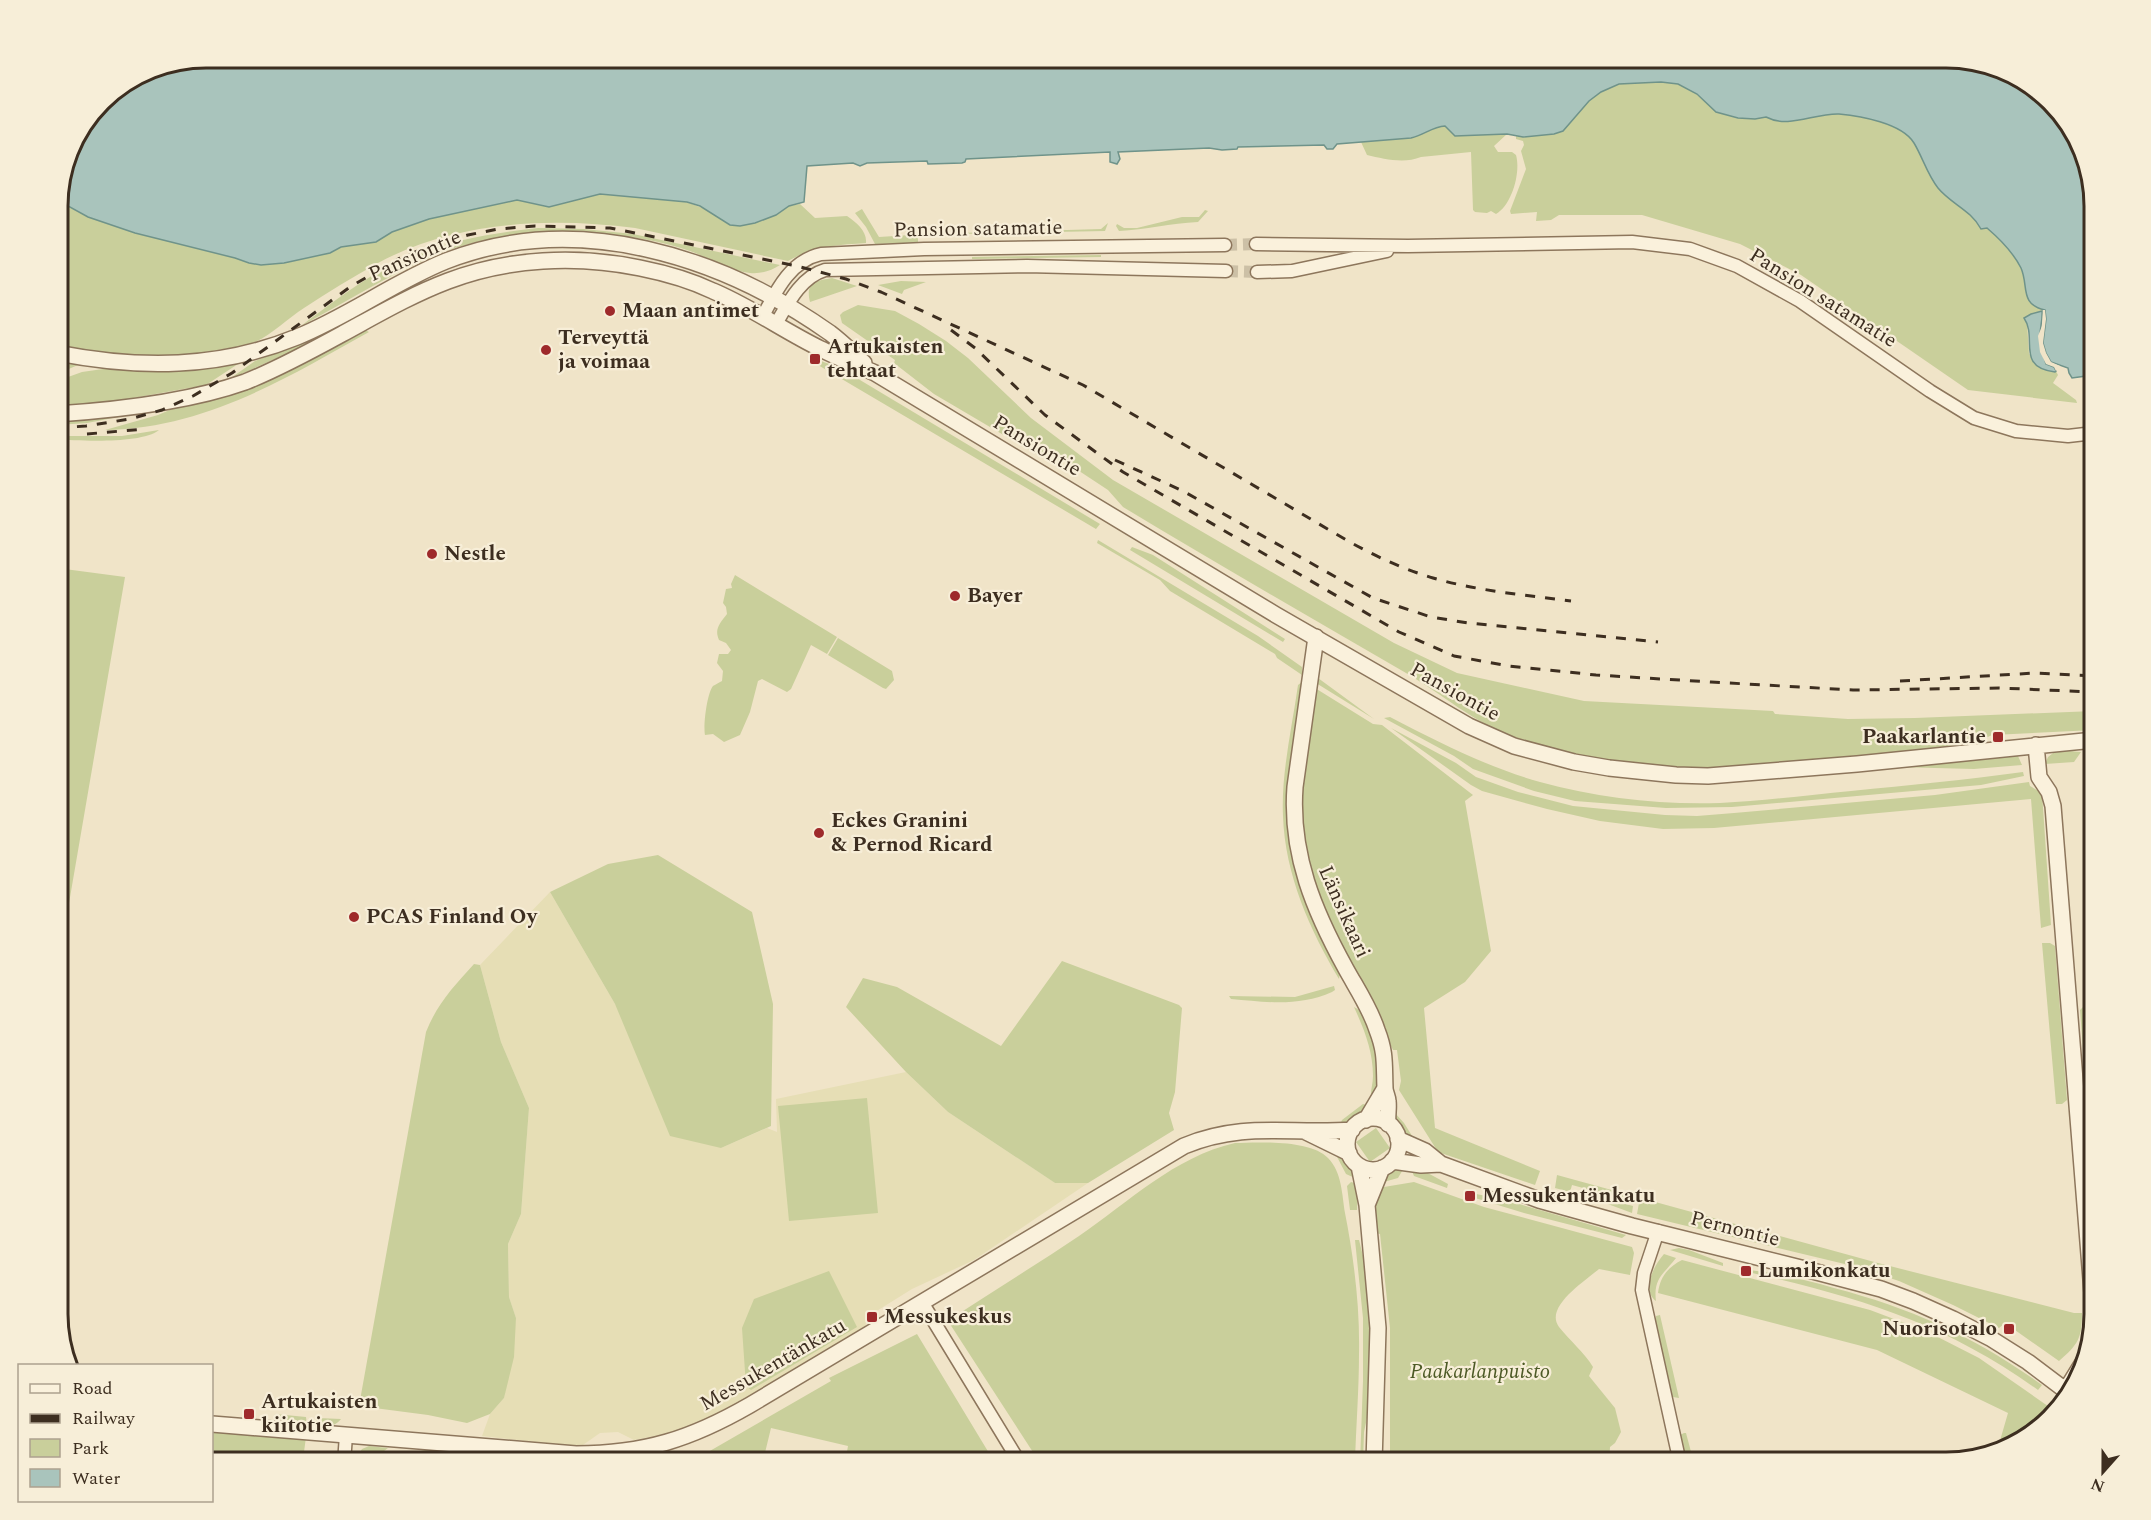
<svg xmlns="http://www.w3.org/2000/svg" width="2151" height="1520" viewBox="0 0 2151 1520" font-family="Spectral,serif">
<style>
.farmland{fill:#e6deb5}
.green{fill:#c9cf9b}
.water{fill:#a9c4bc;stroke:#6f938a;stroke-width:1.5}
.pier{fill:#f0e4c8}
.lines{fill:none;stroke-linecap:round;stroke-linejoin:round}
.minor-tunnel{stroke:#ccc0a6;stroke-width:12;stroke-dasharray:12 6;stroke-linecap:butt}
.minor-casing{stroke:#8d765c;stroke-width:15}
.tertiary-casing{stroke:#8d765c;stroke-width:18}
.minor{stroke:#faf1dc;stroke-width:12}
.tertiary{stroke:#faf1dc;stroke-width:15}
.rail{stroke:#3d2e20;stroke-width:3;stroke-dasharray:10 10;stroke-linecap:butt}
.poi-dot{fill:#9e2a2b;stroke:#f7eed8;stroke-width:2}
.labels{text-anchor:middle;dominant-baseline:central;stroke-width:4.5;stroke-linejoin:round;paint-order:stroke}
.street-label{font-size:21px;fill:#3d2e20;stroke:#f7eed8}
.poi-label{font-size:21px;font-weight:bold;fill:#3d2e20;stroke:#f7eed8;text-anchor:start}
.park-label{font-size:21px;font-style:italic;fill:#4d5a26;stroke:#f7eed8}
.rim{fill:none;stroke:#3d2e20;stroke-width:3}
</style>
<rect width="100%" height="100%" fill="#f0e4c8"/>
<!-- farmland -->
<path class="farmland" d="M550 892 615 1004 721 1148 767 1128 777 1132 776 1099 906 1072 948 1112 1055 1183H1088L974 1260 912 1289 867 1317 865 1328 751 1395 722 1414 677 1432 634 1440 618 1432 600 1433 580 1447 482 1436 490 1414 504 1398 516 1318 509 1297 508 1244 521 1214 529 1108 501 1042 480 965Z"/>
<!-- green -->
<path class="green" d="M1631 60 1865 96 1990 205 2043 310 2024 318 2027 322 2029 354 2054 371H2056L2058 375 2053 383 2076 400 2077 403 1968 390 1801 275 1740 244 1642 215H1559L1551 220 1536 221 1537 212 1511 214 1510 211 1526 169 1521 151 1524 145 1523 141 1516 139V135Z
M1406 116 1507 134 1494 146 1498 152H1512L1516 155C1521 172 1512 205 1496 214L1491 211 1487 213 1475 212 1473 210 1471 152 1421 157C1404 164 1384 159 1367 155L1361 142Z
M600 194 687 202 745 225 777 215 789 206 800 204 815 218 847 216C857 223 867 231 866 243 836 245 815 246 788 261L635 228C549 217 456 221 378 263 353 277 328 292 304 308 288 318 273 334 255 342 247 346 234 347 224 349 168 360 113 356 57 345V200L88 217 135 233 235 258 249 263H284L330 253 341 247 376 242 392 232 429 219 517 200 549 207Z
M862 209 879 237 942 233 946 228V232L942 235 918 237V243L875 244 866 227 855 213Z
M1205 210 1208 211 1198 222C1171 223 1145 230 1119 231L1116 226 1117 224 1124 228H1137L1182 217H1199Z
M1108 223 1105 231 958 234 956 227 960 233 1101 229Z
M538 228 584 229 633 234 780 265C771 271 761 274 750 273 730 271 709 258 690 251 662 241 630 236 600 234 547 230 489 234 438 254 390 274 346 302 301 326 326 307 352 287 380 271 429 244 483 234 538 228Z
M1101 255V257L972 259V257Z
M832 278 857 286 810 302C805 282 816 281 832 278Z
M901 281 926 282 904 290 902 294 878 285Z
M858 305 895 311 919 324 946 341 968 358 1031 418 1113 480 1394 643 1457 673 1584 701 1773 711 1775 714 1848 719 1915 718 2094 711V730L1992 735 1973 744 1716 770C1648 767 1580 760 1515 737 1472 722 1444 695 1406 673 1311 618 1216 563 1123 507L1108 490 1064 461 1061 465 1041 457 934 394 894 363 895 360 842 323 840 315 843 312Z
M363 329 369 332C285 379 205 428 105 430L158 415 179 406 223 397 256 385Z
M306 341 308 344 228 380 255 361Z
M57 360 78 365 57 374Z
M821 361 840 368 1100 524 1096 529 818 365Z
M241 362 206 385 116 401 57 407V381L82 372 103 369H129Z
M155 410 87 423 57 425V421Z
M159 430C142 444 80 441 57 439V436H122Z
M1098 540 1258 636 1302 667V675L1277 658 1275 654 1170 591 1160 580 1097 543Z
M1132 547 1153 555 1285 639 1283 642 1130 550Z
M57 568 125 577 57 973Z
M735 575 837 637 827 654 811 645 791 689 787 692 762 679 758 681 750 712 740 735 724 742 713 734 705 735C703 726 707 693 713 686 715 685 720 682 722 681L723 671 717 663 719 654H728L731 650 726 643 719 640C714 629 720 623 727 614L726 607 723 603 726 589 732 588 731 584Z
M838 638 892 671 894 680 886 689 883 688 828 655Z
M1318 678 1374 719 1316 683Z
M1302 682 1288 827 1291 851 1302 893 1340 973 1339 979C1310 930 1285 875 1283 816 1281 773 1292 728 1298 685Z
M1315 688 1373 724 1382 725 1473 795 1465 801 1491 951 1465 982 1424 1008 1435 1128 1540 1171 1535 1185 1438 1152 1399 1090 1401 1081 1397 1050H1393L1317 897 1303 850 1300 797Z
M1390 717C1438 742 1487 767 1540 782 1598 798 1660 805 1720 803 1764 801 1808 795 1851 791 1909 785 1966 780 2023 772L2024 776 1981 785 1732 807 1666 808 1575 801 1534 791 1473 769 1454 756 1384 718Z
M1391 728 1456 763 1476 777 1518 792 1573 806 1665 815 1697 816 1734 813 1935 795 2029 782 2030 786 2042 793 2051 925 2041 928 2031 799 1714 828 1663 829 1600 821 1547 809 1482 791 1471 785Z
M2057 750 2081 752 2074 762 2045 764 2048 757Z
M2015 755 2018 756 2022 765 1974 769 1896 767Z
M658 855 752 912 773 1004 771 1126 721 1148 670 1136 615 1004 550 892 608 864Z
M2042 943H2050L2055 946 2067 1100 2062 1104H2056Z
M1062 961 1179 1005 1182 1008 1175 1092 1169 1113 1174 1130 1088 1183H1055L948 1112 906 1072 846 1007 863 978 897 987 1001 1046Z
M474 964 480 965 501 1042 529 1108 521 1214 508 1244 509 1297 516 1318 514 1357 504 1398 490 1414 467 1423 428 1415 359 1406 426 1032C437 1004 454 986 474 964Z
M1334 986 1335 990 1332 992C1299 1007 1265 1002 1231 999L1229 996 1295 997Z
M2094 996V1189L2080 1010Z
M1354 1007C1376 1017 1386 1080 1371 1099 1370 1092 1373 1084 1373 1076 1373 1051 1364 1029 1354 1007Z
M867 1098 878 1213 789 1221 778 1106Z
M1363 1104 1370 1106C1361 1117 1353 1123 1339 1127L1342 1120Z
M1395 1113 1404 1123 1414 1139C1401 1134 1395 1128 1395 1113Z
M1376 1128 1390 1148 1370 1162 1356 1142Z
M1235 1143C1259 1142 1311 1140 1328 1158 1342 1172 1342 1195 1345 1213 1354 1259 1360 1307 1359 1354 1359 1390 1356 1427 1355 1463H1040L948 1321C991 1292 1036 1265 1079 1236 1129 1202 1174 1157 1235 1143Z
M1335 1153H1342L1355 1171 1357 1179 1346 1174Z
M1405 1166 1398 1178 1380 1183 1391 1169Z
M1411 1169 1424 1171 1448 1184 1447 1188 1414 1176Z
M1557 1175 1878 1263 2074 1313H2082C2082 1338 2078 1345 2059 1361L2005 1323 1999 1328 1953 1305 1899 1281 1853 1266 1637 1214 1639 1203 1572 1185 1570 1192 1555 1188Z
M1351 1182 1358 1184 1357 1210H1350L1347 1186Z
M1414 1182 1484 1207 1632 1247 1634 1253 1630 1275 1599 1269C1585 1281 1544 1307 1559 1327 1570 1341 1584 1352 1593 1367L1589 1376 1615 1408 1621 1432 1615 1443 1610 1447 1609 1463H1390V1328L1380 1234 1376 1233 1374 1206 1378 1188Z
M1476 1194 1502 1199 1626 1235 1622 1238 1524 1213 1475 1198Z
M1590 1195 1633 1206 1632 1213 1589 1197Z
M1355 1240H1359L1367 1272 1371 1319V1399L1364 1432 1363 1463H1360L1363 1381V1318Z
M1679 1248 1689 1250 1723 1263V1266L1670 1250Z
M1664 1254 1676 1258C1664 1274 1653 1278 1656 1301 1641 1290 1654 1265 1664 1254Z
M1682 1260 1870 1310 1926 1331 1979 1358 2055 1411 2011 1447 1997 1451 2008 1413 1877 1350 1658 1293C1660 1277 1668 1267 1682 1260Z
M1749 1270C1778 1273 1806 1280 1834 1288 1914 1309 1975 1337 2042 1385L2038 1390C1945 1323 1858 1297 1748 1272Z
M829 1271 857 1327 751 1390 746 1386 742 1328 754 1299Z
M1660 1315 1679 1398 1673 1397 1670 1393 1654 1323 1656 1316Z
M917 1334 995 1463H845L848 1446 771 1428 763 1461 769 1463H689L831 1381 829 1378Z
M275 1414 306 1417 307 1425 274 1418Z
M316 1418H318L341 1419C333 1429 324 1426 313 1425Z
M212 1429 306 1437 304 1452 301 1455 212 1452Z
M1684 1433H1686L1694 1463H1687L1680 1435Z
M369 1446 388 1448 376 1457 358 1455 362 1449Z
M431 1449 498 1454 492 1458 433 1459 421 1451Z
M390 1452 419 1454 425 1459 382 1457Z"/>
<!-- water -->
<path class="water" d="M206 57H1945L1993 65 2035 88 2078 140 2094 206V345L2093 352 2086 358V376L2072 378 2069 373 2068 368 2051 362 2046 353 2043 343 2046 319 2045 310C2019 304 2029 286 2021 268 2013 252 2001 240 1987 228L1981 229C1971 210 1951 204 1938 188 1927 174 1923 158 1914 143 1902 123 1860 116 1839 114 1814 113 1789 129 1766 117L1755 119 1738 118 1716 112 1697 94 1678 84 1661 82 1619 84 1601 92 1589 101 1563 131 1554 134 1523 137 1507 134 1455 136 1445 126C1432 127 1424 135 1411 138L1337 144 1333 149H1327L1324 145 1238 147 1237 149 1222 150 1209 148 1118 152 1120 159 1117 164 1110 162V152L966 159 965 162 962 163 928 164 927 161 867 163 860 166 853 163 807 166 804 202 789 206 776 215 755 223 740 226 730 225 700 206 687 202 600 194 549 207 517 200 429 219 392 232 376 242 341 247 330 253 284 263 261 265 249 263 235 258 135 233 88 217 57 200 73 140 108 94 149 68Z
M2042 311C2043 321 2039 330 2040 340 2040 348 2044 356 2046 364L2054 367 2056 371 2055 372C2015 367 2038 338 2024 318L2031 314Z"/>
<!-- pier -->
<path class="pier" d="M2043 310H2045L2046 319 2043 343 2046 353 2051 362 2060 366 2056 371 2054 367 2046 364 2040 352 2038 336 2042 326Z"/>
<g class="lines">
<!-- minor-tunnel -->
<path class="minor-tunnel" d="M1225 245 1256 244
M1226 271 1257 272"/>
<!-- minor casing -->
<g class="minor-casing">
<path id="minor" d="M1256 244 1408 246 1632 242 1690 249 1737 266 1800 301 1930 391 1974 418 2016 431 2068 436 2094 433
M1257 272 1292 271 1387 251
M763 316C776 291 790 261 821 254L924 249 1225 245
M776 324C788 303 801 277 825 270L1027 266 1226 271
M1658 1231 1644 1273 1642 1290 1680 1463
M922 1302 1020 1463
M344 1463 346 1435"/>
</g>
<!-- tertiary casing -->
<g class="tertiary-casing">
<path id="tertiary" d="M57 353C139 369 219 369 297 337 349 316 394 282 446 261 577 210 721 256 830 333 842 342 853 353 864 363
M57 414C117 410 189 402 245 382 278 369 311 351 342 334 377 315 411 295 448 281 508 258 577 255 640 268 665 273 690 280 713 291 751 307 784 331 821 349 838 358 857 365 875 373L1276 615 1469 726 1514 746 1574 762 1609 768 1676 775 1708 776 1857 764 2094 740
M1316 637 1295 787C1290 854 1314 911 1346 969 1357 989 1370 1008 1377 1030 1386 1053 1384 1064 1385 1088 1385 1092 1388 1097 1388 1101 1389 1109 1387 1116 1388 1124
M2036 745 2039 777 2049 792 2053 806 2092 1292 2093 1321
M1347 1144a26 26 0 1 1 52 0a26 26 0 1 1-52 0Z
M1366 1120 1385 1088
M1306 1132 1349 1153
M1398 1139 1425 1151 1441 1164 1539 1200 1632 1226 1801 1268 1881 1289 1913 1301 1953 1319 1990 1338 2028 1362 2069 1393
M1392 1161 1421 1165 1441 1164
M1359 1166 1367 1205 1378 1328 1374 1463
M1367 1205 1382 1168
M2066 1390 2087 1356
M212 1424 576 1454C644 1454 691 1439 750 1405L1184 1146C1245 1121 1290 1135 1352 1130"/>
</g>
<!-- minor -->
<use href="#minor" class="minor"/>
<!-- tertiary -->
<use href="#tertiary" class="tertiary"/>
<!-- rail -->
<path class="rail" d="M951 330 975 348 1045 415 1123 472 1399 632 1454 656 1509 666 1596 675 1711 682 1853 690 1999 688 2094 692
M57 428 86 426 130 419 162 410 193 396 232 373 350 287 400 258 425 248 468 235 498 229 535 226 610 228 797 266 846 279 881 292 1083 385 1348 541C1375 556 1403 569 1433 578 1478 591 1525 595 1571 601
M87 434 144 429
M1115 460 1183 491 1373 598 1431 617 1468 623 1658 642
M1900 681 2035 673 2094 676"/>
</g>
<!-- markers -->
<g class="poi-dot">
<circle cx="610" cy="311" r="6"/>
<circle cx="546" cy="350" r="6"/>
<rect x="809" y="353" width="12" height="12" rx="3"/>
<circle cx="432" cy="554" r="6"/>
<circle cx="955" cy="596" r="6"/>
<rect x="1992" y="731" width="12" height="12" rx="3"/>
<circle cx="819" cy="833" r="6"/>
<circle cx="354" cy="917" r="6"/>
<rect x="1464" y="1190" width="12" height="12" rx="3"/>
<rect x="1740" y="1265" width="12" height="12" rx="3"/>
<rect x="866" y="1311" width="12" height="12" rx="3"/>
<rect x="2003" y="1323" width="12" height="12" rx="3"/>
<rect x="243" y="1408" width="12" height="12" rx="3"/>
</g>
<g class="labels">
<!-- street labels -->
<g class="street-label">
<text transform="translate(978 229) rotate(-1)">Pansion satamatie</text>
<text transform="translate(415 256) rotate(-24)">Pansiontie</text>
<text transform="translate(1823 298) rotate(32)">Pansion satamatie</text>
<text transform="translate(1037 446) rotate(31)">Pansiontie</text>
<text transform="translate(1455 692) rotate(29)">Pansiontie</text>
<text transform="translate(1344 912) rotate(66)">Länsikaari</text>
<text transform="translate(1735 1229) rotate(14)">Pernontie</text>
<text transform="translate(773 1365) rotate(-30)">Messukentänkatu</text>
</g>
<!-- poi labels -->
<g class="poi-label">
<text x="622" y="311">Maan antimet</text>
<text x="558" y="338">Terveyttä<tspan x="558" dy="24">ja voimaa</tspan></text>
<text x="827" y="347">Artukaisten<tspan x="827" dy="24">tehtaat</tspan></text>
<text x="444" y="554">Nestle</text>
<text x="967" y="596">Bayer</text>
<text x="1986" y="737" text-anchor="end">Paakarlantie</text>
<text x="831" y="821">Eckes Granini<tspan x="831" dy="24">&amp; Pernod Ricard</tspan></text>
<text x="366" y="917">PCAS Finland Oy</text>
<text x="1482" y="1196">Messukentänkatu</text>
<text x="1758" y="1271">Lumikonkatu</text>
<text x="884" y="1317">Messukeskus</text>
<text x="1997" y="1329" text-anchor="end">Nuorisotalo</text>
<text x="261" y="1402">Artukaisten<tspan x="261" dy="24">kiitotie</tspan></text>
</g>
<!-- park labels -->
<g class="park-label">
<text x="1480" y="1372">Paakarlanpuisto</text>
</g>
</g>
<!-- crop -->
<path d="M0 0H2151V1520H0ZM206 68H1946A138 138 0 0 1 2084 206V1314A138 138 0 0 1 1946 1452H206A138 138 0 0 1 68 1314V206A138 138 0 0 1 206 68Z" fill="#f7eed8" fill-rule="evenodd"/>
<path class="rim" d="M206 68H1946A138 138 0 0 1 2084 206V1314A138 138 0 0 1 1946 1452H206A138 138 0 0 1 68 1314V206A138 138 0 0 1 206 68Z"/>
<!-- legend -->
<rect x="18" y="1364" width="195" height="138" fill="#f7eed8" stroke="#ada18e" stroke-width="1.5"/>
<rect x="30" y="1384" width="30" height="9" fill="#faf1dc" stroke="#ada18e" stroke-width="1.5"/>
<text x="72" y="1394" font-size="18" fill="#3d2e20">Road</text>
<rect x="30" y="1414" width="30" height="9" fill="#3d2e20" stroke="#ada18e" stroke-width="1.5"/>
<text x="72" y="1424" font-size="18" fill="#3d2e20">Railway</text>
<rect x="30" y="1439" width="30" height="18" fill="#c9cf9b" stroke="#ada18e" stroke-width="1.5"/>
<text x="72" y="1454" font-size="18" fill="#3d2e20">Park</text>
<rect x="30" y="1469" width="30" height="18" fill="#a9c4bc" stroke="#ada18e" stroke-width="1.5"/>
<text x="72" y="1484" font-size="18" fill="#3d2e20">Water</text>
<!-- north arrow -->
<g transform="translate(2103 1472) rotate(201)" stroke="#f7eed8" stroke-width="4.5" paint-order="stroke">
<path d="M0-4.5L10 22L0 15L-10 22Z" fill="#3d2e20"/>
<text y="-9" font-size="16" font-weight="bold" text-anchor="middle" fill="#3d2e20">N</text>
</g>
</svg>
